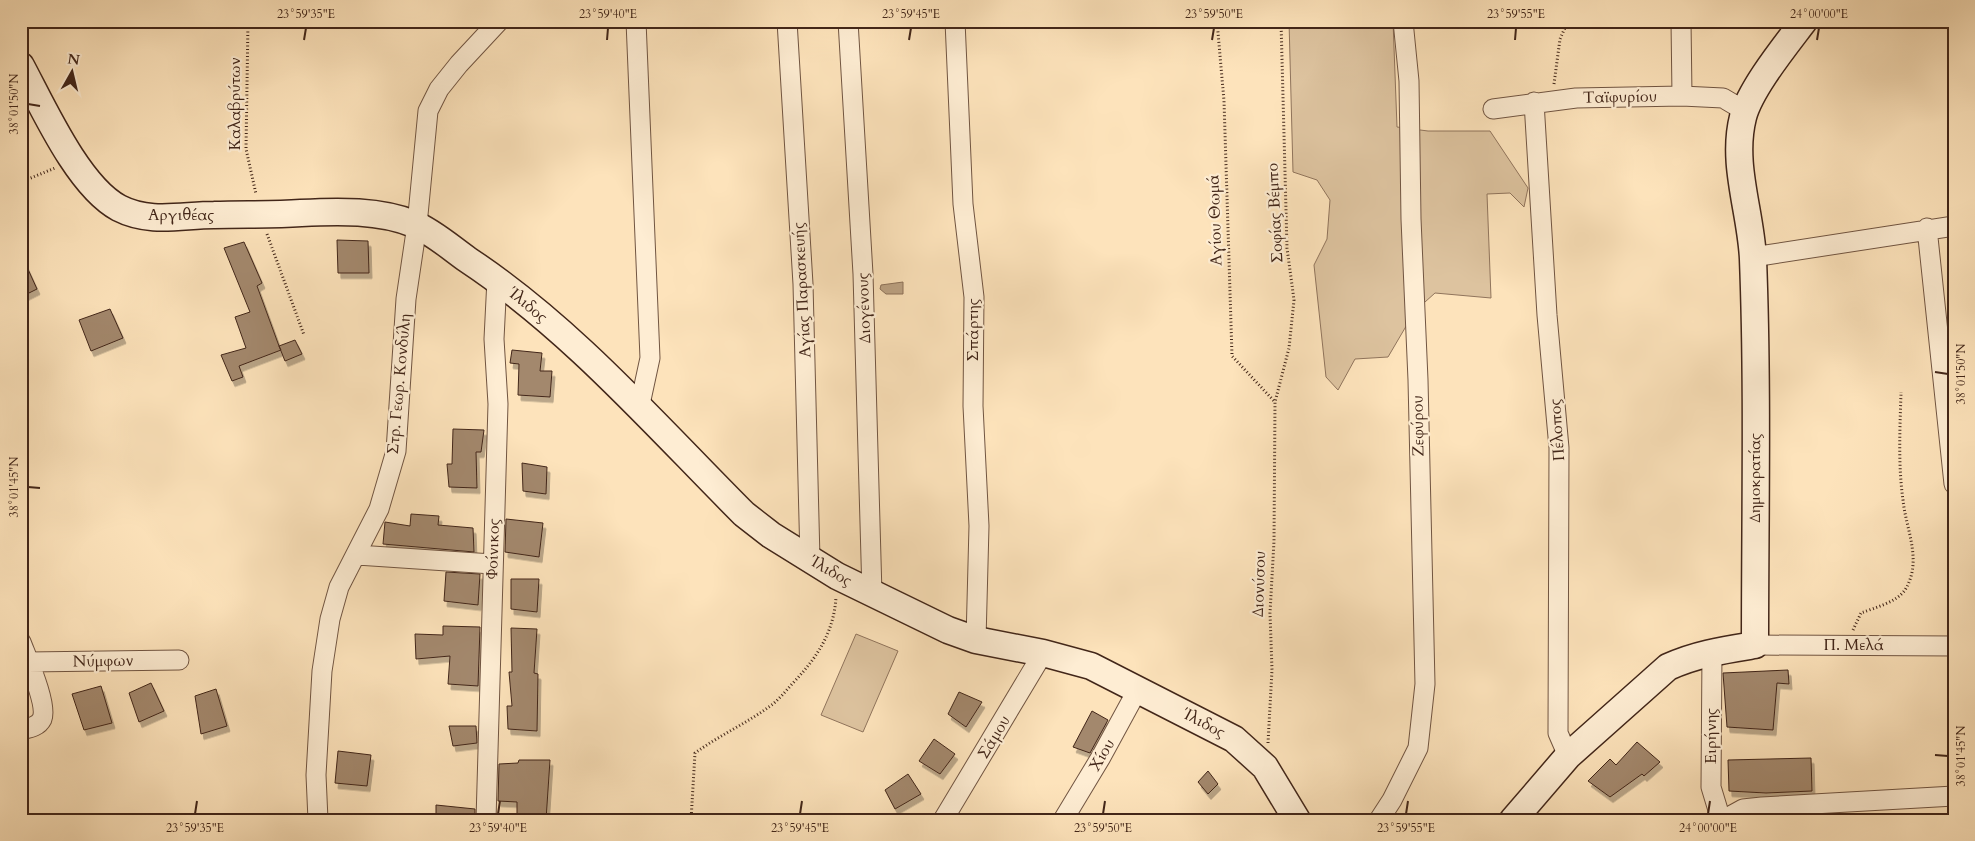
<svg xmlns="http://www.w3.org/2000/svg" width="1975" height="841" viewBox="0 0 1975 841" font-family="Cardo,serif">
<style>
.green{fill:#ddc39f;stroke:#90745c}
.water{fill:#bda384;stroke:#8c7159}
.building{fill:#a3886d;stroke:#422619;filter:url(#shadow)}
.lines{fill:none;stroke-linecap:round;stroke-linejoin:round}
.street-casing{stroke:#715542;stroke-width:21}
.secondary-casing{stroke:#422619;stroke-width:29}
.path{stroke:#422619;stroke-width:3;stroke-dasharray:1 2.5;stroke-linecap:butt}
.street{stroke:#feedd3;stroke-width:19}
.secondary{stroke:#feedd3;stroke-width:26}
.ticks{fill:none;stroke:#422619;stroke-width:2}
.labels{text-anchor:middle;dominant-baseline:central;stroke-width:4.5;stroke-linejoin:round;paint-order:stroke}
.street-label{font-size:16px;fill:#422619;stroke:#feedd3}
.neatline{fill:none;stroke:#422619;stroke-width:2}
.ticks-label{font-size:12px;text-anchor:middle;fill:#422619}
</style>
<defs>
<filter id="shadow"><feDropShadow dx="3" dy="5.5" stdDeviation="0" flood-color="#0004"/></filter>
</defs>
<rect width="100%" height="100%" fill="#fde3bb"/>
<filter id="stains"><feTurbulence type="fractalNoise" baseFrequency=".004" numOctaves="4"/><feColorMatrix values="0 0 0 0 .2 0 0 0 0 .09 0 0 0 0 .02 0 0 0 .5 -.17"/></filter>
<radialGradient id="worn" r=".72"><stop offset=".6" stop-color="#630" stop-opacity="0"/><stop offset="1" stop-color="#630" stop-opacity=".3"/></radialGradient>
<!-- green -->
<path class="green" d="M1289 21H1393L1397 127 1428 131H1490L1528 188 1524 207 1510 193 1487 194 1491 298 1435 293 1415 311 1388 357 1355 359 1338 390 1326 377 1314 265 1327 239 1330 200 1317 180 1293 172Z
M856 634 898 651 863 732 821 715Z"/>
<!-- water -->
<path class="water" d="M903 282V294H886L880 289 881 285Z"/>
<!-- building -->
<path class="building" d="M337 240 368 241 369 273H338Z
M244 242 262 283 257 286 279 346 295 340 302 354 285 361 279 346 281 350 239 366 243 377 232 381 221 355 246 348 235 317 250 312 224 248Z
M21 254 37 289 21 297Z
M110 309 123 338 91 351 79 320Z
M512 350 542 353 540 371H552L550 397 518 395 519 364 510 363Z
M453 429 484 430 481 452H476L477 488 449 487 447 464H452Z
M522 463 547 467 546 494 523 491Z
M411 514 439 516 438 525 473 528 474 552 383 544 385 522 410 526Z
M506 519 543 523 539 557 505 552Z
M446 572 480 574 478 605 444 601Z
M511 579H539L537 612 511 609Z
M443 626 480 627 478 686 448 684 450 656 416 659 415 634 443 635Z
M511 628 537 629 534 673 538 674 537 731 508 729 507 706H512L509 672H512Z
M1788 670 1789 684 1777 683 1773 730 1727 727 1723 673Z
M151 683 164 711 139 722 129 693Z
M101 686 112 723 84 730 72 694Z
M216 689 227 726 201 734 195 696Z
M959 692 982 702 966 727 948 714Z
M1092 711 1108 720 1090 753 1073 747Z
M449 726H476L477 743 453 746Z
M934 739 955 754 940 774 919 761Z
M1637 742 1660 762 1644 776 1642 774 1610 797 1588 781 1610 759 1616 765Z
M338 751 371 755 367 786 335 783Z
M1811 758 1812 791 1766 793 1729 791 1728 760Z
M519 760H550L546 820H517V802L498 801 499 764 518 763Z
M1208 771 1218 784 1208 794 1198 782Z
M908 774 921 794 895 809 885 790Z
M436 805 475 809V820H436Z"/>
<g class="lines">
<!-- street casing -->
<g class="street-casing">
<path id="street" d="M636 21 650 358 639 409
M787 21 803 284 810 559
M848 21 863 274 872 594
M955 21 963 204 974 297 973 406 979 526 976 640
M1681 21 1682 96
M1534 102 1547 315 1559 448 1558 733 1568 756
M1493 109 1576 98 1682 96 1723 98 1745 111
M1927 228 1954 484
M1753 257 1954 226
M357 555 492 564
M21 642C27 658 48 705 42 719 38 727 29 728 21 730
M1755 645 1954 646
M1712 652 1711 787 1721 820
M28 662 179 660
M318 820 316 775 322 671 330 619 339 587 379 509 396 451 406 299 417 225 428 111 439 89 459 64 499 21
M486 820 498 404 494 339 497 279
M943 820 1043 653
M1063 820 1101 757 1138 689
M1379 820 1392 800 1418 748 1425 684 1418 380 1411 219 1409 81 1403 21
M1723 820 1743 809 1762 807 1954 796"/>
</g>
<!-- secondary casing -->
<g class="secondary-casing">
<path id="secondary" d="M21 66C43 107 78 186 119 208 150 224 182 215 214 215 243 214 272 215 301 213 338 211 380 210 414 224 433 232 451 248 468 260 572 329 656 426 744 514L771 535 837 576 948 630 976 640 1043 653 1091 666 1234 739 1265 767 1297 820
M1513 820 1568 756 1668 667C1696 654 1724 650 1755 645 1755 517 1758 388 1753 259 1751 212 1731 164 1743 117 1750 89 1786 45 1804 21"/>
</g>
<!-- path -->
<path class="path" d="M248 21 246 149 256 194
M1217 21 1224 101 1232 356 1275 402
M1554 84 1560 39 1568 21
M21 182 55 168
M267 234 304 335
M1853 630 1861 613C1874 608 1897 602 1905 590 1923 561 1906 530 1903 500 1898 465 1900 428 1901 392
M1268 743 1272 670 1270 613 1274 541 1275 402 1289 348 1294 300 1287 248 1281 21
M691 820 695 753C720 735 749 722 773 704 780 698 786 691 792 684 816 659 834 633 836 597"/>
<!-- street -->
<use href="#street" class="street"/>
<!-- secondary -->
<use href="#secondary" class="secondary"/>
</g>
<!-- ticks -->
<path class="ticks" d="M304 40 306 28M607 40 608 28M909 40 911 28M1212 40 1214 28M1515 40 1516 28M1817 40 1819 28M28 104 40 106M1935 372 1948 374M28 487 40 488M1935 755 1948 756M195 814 197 801M498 814 500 801M800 814 802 801M1103 814 1105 801M1406 814 1408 801M1708 814 1710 801"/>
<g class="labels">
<!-- street labels -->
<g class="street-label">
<text transform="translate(1620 97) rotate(-1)">Ταϊφυρίου</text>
<text transform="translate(235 104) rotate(-90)">Καλαβρύτων</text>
<text transform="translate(1275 213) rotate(-93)">Σοφίας Βέμπο</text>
<text x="181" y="215">Αργιθέας</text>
<text transform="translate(1215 220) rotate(-92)">Αγίου Θωμά</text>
<text transform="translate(802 290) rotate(-93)">Αγίας Παρασκευής</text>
<text transform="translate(528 305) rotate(40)">Ίλιδος</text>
<text transform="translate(864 308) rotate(-92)">Διογένους</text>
<text transform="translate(973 330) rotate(-90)">Σπάρτης</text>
<text transform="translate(399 384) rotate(-85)">Στρ. Γεωρ. Κονδύλη</text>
<text transform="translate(1418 426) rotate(-91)">Ζεφύρου</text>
<text transform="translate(1557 430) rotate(-94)">Πέλοπος</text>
<text transform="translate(1755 478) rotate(-90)">Δημοκρατίας</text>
<text transform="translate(493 549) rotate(-88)">Φοίνικος</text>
<text transform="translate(831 571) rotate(30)">Ίλιδος</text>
<text transform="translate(1259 584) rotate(-88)">Διονύσου</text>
<text x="1854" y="645">Π. Μελά</text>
<text transform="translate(103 661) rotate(-1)">Νύμφων</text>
<text transform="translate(1204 723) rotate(28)">Ίλιδος</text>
<text transform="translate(1711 736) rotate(-90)">Ειρήνης</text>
<text transform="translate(994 737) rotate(-59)">Σάμου</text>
<text transform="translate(1102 755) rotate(-60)">Χίου</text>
</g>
</g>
<!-- margin -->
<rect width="1975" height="841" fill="none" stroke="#fde3bb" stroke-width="55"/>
<!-- north arrow -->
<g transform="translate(72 72) rotate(8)" stroke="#feedd3" stroke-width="4" paint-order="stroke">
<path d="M0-4L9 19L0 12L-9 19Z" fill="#422619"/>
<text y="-8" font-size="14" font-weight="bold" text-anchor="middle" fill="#422619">N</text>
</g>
<rect x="28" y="28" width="1920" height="786" class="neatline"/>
<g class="ticks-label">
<text x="306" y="18">23°59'35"E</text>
<text x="608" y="18">23°59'40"E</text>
<text x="911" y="18">23°59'45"E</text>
<text x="1214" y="18">23°59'50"E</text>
<text x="1516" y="18">23°59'55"E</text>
<text x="1819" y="18">24°00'00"E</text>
<text transform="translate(14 104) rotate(-90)" y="4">38°01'50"N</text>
<text transform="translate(1961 374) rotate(-90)" y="4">38°01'50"N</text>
<text transform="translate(14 487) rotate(-90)" y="4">38°01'45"N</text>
<text transform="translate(1961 756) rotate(-90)" y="4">38°01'45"N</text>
<text x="195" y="832">23°59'35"E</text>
<text x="498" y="832">23°59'40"E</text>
<text x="800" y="832">23°59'45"E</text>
<text x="1103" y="832">23°59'50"E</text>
<text x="1406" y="832">23°59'55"E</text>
<text x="1708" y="832">24°00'00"E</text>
</g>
<rect width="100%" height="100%" filter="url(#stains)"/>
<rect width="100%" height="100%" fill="url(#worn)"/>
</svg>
